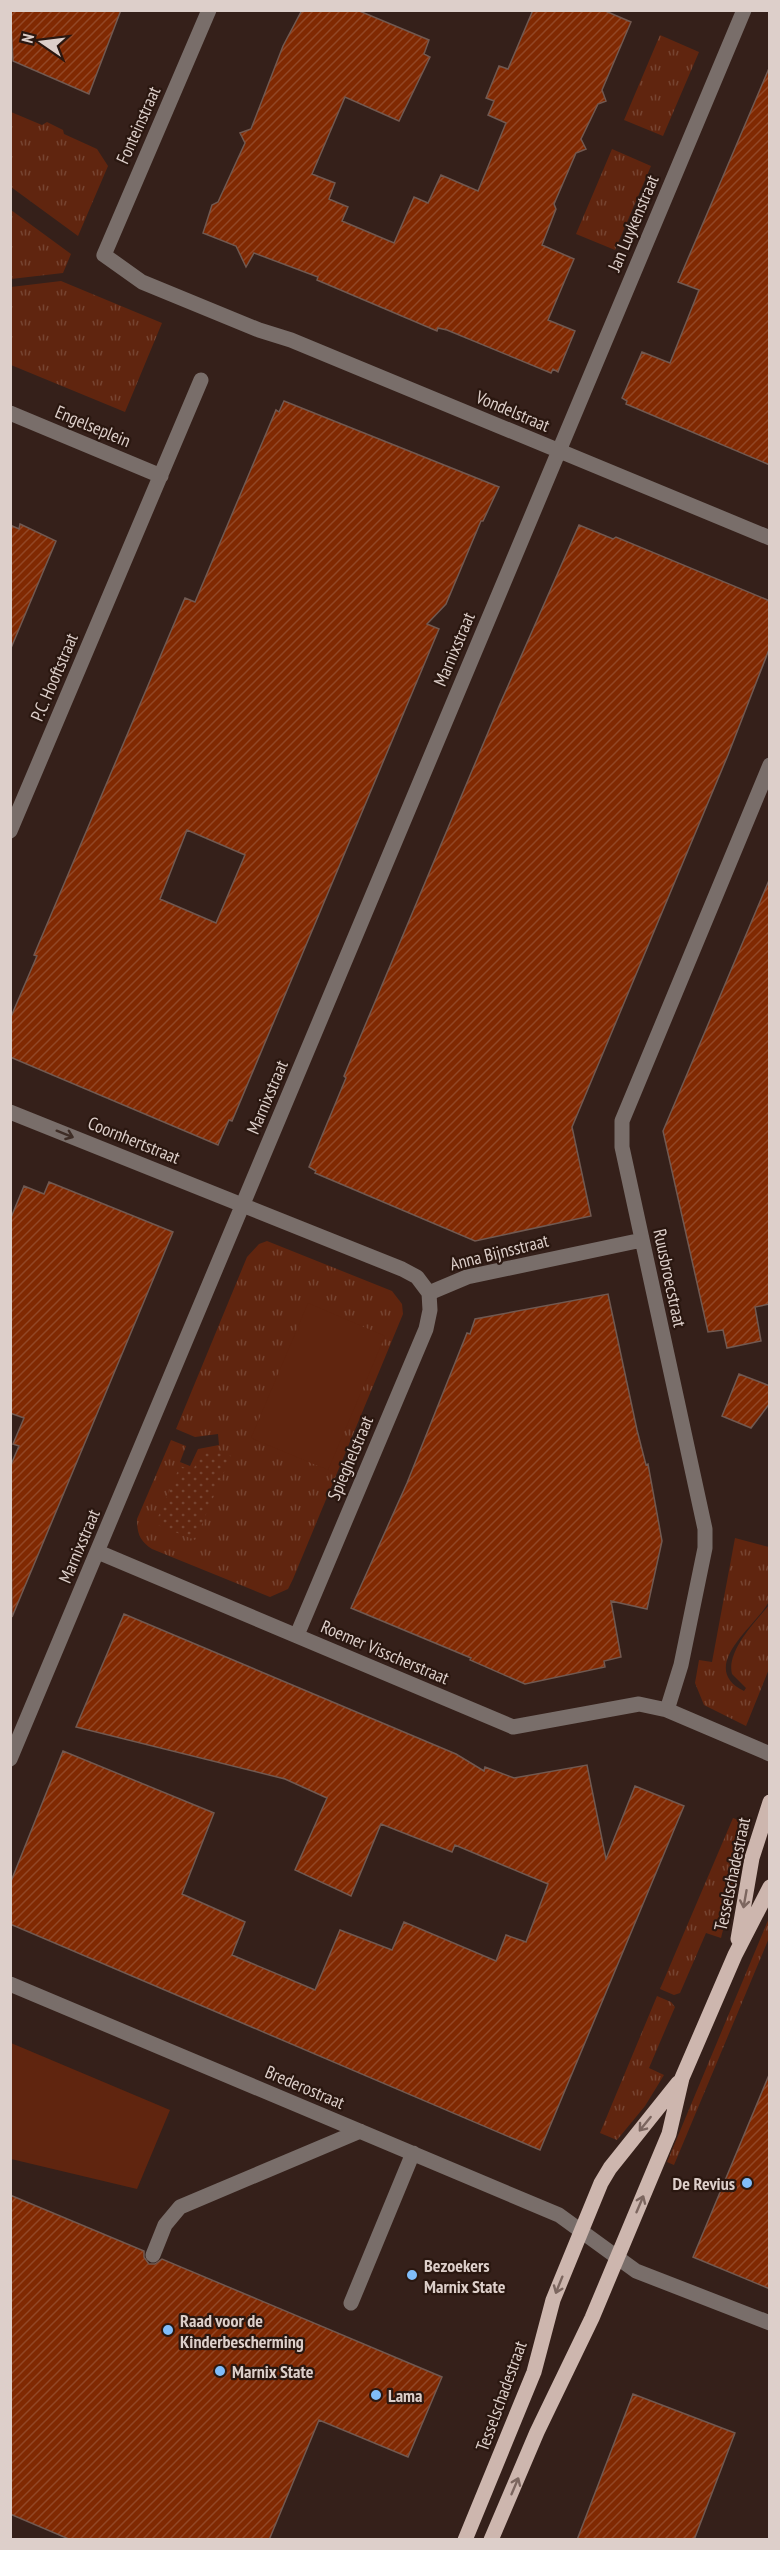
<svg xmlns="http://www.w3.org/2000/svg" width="780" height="2550" viewBox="0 0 780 2550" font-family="'PT Sans Narrow',sans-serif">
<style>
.grass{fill:url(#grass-tufts)}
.park{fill:url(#park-dots)}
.pitch{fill:#60250f}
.building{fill:url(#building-hatch);stroke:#715951;stroke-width:1.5;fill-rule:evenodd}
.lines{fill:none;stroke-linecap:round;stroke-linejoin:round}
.minor{stroke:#796e6a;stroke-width:15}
.major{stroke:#cdb6ae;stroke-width:15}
.oneway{stroke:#3e2d26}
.oneway2{stroke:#7c665f}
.poi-dot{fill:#80bdfa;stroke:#2a1710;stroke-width:2}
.labels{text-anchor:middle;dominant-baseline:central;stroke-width:4.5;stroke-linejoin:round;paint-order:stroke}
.street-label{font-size:18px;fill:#ddcfca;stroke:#2a1710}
.poi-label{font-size:18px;font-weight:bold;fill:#ddcfca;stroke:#2a1710;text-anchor:start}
</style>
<defs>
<pattern id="grass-tufts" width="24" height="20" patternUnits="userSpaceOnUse" patternTransform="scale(1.5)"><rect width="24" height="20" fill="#60250f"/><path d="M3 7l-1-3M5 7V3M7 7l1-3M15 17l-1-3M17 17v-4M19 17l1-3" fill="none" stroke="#764431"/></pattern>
<pattern id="park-dots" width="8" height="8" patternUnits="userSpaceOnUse" patternTransform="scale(1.5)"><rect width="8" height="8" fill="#60250f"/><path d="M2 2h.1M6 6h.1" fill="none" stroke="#764431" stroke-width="1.8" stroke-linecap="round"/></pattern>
<pattern id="building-hatch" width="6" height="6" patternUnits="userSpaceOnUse" patternTransform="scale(1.5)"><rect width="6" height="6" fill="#802902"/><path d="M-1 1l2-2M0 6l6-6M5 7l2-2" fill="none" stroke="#924726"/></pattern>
</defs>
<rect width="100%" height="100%" fill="#35201a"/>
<!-- grass -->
<path class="grass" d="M660 35 699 52 663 136 624 120Z
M11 112 42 125 47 122 63 130 64 134 97 149 108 166 78 236 11 187Z
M612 149 651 166 615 250 576 234Z
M11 210 71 254 63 273 11 279Z
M61 281 162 323 125 412 11 365V287Z
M267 1241 392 1291 402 1304 403 1314 293 1579 288 1589 270 1597 152 1549C140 1541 137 1534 137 1519L171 1440 186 1446 180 1462 190 1466 198 1449 219 1445 218 1434 195 1437 176 1429 247 1257 259 1244Z
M735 1538 769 1547C770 1560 773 1588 770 1599 762 1622 694 1666 744 1691L746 1688 732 1674C726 1651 756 1621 769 1605V1669L746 1726 704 1705 695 1683 699 1660 712 1662Z
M733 1818 749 1824 721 1938 706 1933 680 1993 674 1995 660 1989Z
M769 1918V1938L674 2165 667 2162Z
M657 1996 671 2002 675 2007 649 2068 664 2075 645 2106 617 2140 600 2133Z"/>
<!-- park -->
<path class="park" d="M219 1451 231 1456 195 1540 155 1524 180 1466 193 1471 200 1453Z"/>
<!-- pitch -->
<path class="pitch" d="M308 1303 385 1336 328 1470 251 1438Z
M11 2043 170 2110 137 2189 11 2159Z"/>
<!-- building -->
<path class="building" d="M10 10H121L89 94 13 61Z
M302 10H357L429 40 424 54 430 57 399 121 345 97 312 174 335 183 329 199 348 207 342 221 394 243 414 197 428 203 441 175 478 191 506 123 488 115 494 101 486 98 499 66 508 69 533 10H603L631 22 602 90 606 101 598 104 581 139 586 149 576 153 554 204 556 209 542 245 574 259 548 320 575 331 558 372 553 369 551 373 447 330 438 328 437 331 317 280 318 277 254 253 246 267 236 246 203 233 212 205 218 202 245 143 240 133 251 129 283 46Z
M770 66V465L626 404 627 401 622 398 642 352 670 363 699 290 678 282Z
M284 401 499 487 483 521H481L446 604 427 624 439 629 232 1121 229 1120 218 1145 10 1057V1019L37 956 34 955 185 598 195 602 276 410 279 412ZM187 830 245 855 216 923 160 899Z
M20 524 56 541 11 648 10 525 19 529Z
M579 525 613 539 616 537 770 601V647L728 755 572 1127 591 1216 475 1241 315 1173 316 1171 309 1167 346 1078 344 1076 359 1040 500 704Z
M770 878V1304L755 1307 761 1341 727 1348 723 1330 708 1332 663 1131Z
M49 1182 173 1232 12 1617 10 1467 19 1446 13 1444 24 1418 10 1413V1220L24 1186 44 1194Z
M608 1294 637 1430 646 1465 648 1464 662 1541 647 1609 611 1601 621 1657 604 1661 605 1667 525 1684 470 1660 471 1658 351 1608 407 1483 467 1333 470 1334 475 1319Z
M739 1374 770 1386V1403L751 1428 722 1416Z
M124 1614 456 1754 484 1771 485 1767 514 1778 587 1765 606 1859 635 1786 684 1806 540 2150 10 1924V1884L63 1751 214 1813 182 1894 245 1922 232 1955 315 1990 340 1930 392 1950 404 1922 496 1961 506 1935 526 1942 548 1884 455 1845 452 1852 381 1824 351 1896 295 1870 327 1798 285 1779 76 1727Z
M769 2075H770V2289L693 2257Z
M10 2195 144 2251V2257L149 2264H155L162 2259 442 2377 408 2457 319 2420 269 2540H71L10 2514Z
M633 2394 735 2433 694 2540H577Z"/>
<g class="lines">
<!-- minor -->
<path class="minor" d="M209 10 104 255 142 282 259 330 291 340 770 538
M10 413 161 476
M10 831 201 380
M10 1112 402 1269 417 1277 429 1293 467 1277 642 1240
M98 1552 513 1727 639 1704 667 1710 770 1754
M297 1635 426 1329 430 1310 429 1293
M667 1710 681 1665 705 1548V1529L622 1147V1121L770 765
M10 1759 744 10
M10 1984 559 2215 636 2271 770 2323
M153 2255 165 2225 180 2207 360 2131
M351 2303 413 2153"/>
<!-- major -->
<path class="major" d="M738 1939 752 1858 770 1802
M465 2540 534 2372 553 2300 601 2183 610 2168 678 2083
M491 2540 537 2432 592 2318 669 2134 682 2078 735 1955 770 1887"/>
</g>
<!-- one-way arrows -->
<defs><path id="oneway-shaft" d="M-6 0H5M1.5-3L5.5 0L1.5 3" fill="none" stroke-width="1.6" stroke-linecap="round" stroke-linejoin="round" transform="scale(1.5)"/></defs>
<use class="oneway" href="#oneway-shaft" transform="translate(65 1134) rotate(22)"/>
<g class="oneway2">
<use href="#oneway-shaft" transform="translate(745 1899) rotate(100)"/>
<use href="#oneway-shaft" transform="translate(645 2124) rotate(129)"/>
<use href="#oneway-shaft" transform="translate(640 2204) rotate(-67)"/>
<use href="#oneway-shaft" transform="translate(559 2285) rotate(112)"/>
<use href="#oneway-shaft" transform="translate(515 2486) rotate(-67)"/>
</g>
<!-- markers -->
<g class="poi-dot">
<circle cx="747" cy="2183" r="6"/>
<circle cx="412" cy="2275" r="6"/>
<circle cx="168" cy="2330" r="6"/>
<circle cx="220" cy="2371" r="6"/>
<circle cx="376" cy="2395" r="6"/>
</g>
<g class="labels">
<!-- street labels -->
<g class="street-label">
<text transform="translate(138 125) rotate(-66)">Fonteinstraat</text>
<text transform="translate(633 223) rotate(-67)">Jan Luykenstraat</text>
<text transform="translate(513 411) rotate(23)">Vondelstraat</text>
<text transform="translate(93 426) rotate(23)">Engelseplein</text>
<text transform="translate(454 649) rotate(-67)">Marnixstraat</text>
<text transform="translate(54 677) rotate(-67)">P.C. Hooftstraat</text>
<text transform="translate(267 1097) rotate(-67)">Marnixstraat</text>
<text transform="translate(134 1140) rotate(22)">Coornhertstraat</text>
<text transform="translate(499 1252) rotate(-14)">Anna Bijnsstraat</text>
<text transform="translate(670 1278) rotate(78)">Ruusbroecstraat</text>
<text transform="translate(350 1458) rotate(-67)">Spieghelstraat</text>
<text transform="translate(79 1546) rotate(-67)">Marnixstraat</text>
<text transform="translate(385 1652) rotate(23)">Roemer Visscherstraat</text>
<text transform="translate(732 1874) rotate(-78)">Tesselschadestraat</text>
<text transform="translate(305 2087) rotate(23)">Brederostraat</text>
<text transform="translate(501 2396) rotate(-70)">Tesselschadestraat</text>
</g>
<!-- poi labels -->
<g class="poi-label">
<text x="735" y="2183" text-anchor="end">De Revius</text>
<text x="424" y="2265">Bezoekers<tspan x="424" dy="21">Marnix State</tspan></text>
<text x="180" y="2320">Raad voor de<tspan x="180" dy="21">Kinderbescherming</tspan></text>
<text x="232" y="2371">Marnix State</text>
<text x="388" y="2395">Lama</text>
</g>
</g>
<!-- border -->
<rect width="780" height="2550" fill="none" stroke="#ddcfca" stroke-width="24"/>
<!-- north arrow -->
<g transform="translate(42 42) rotate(284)" stroke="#2a1710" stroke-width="4.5" paint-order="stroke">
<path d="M0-4.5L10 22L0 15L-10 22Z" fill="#ddcfca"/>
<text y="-9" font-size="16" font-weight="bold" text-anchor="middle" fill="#ddcfca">N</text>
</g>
</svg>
